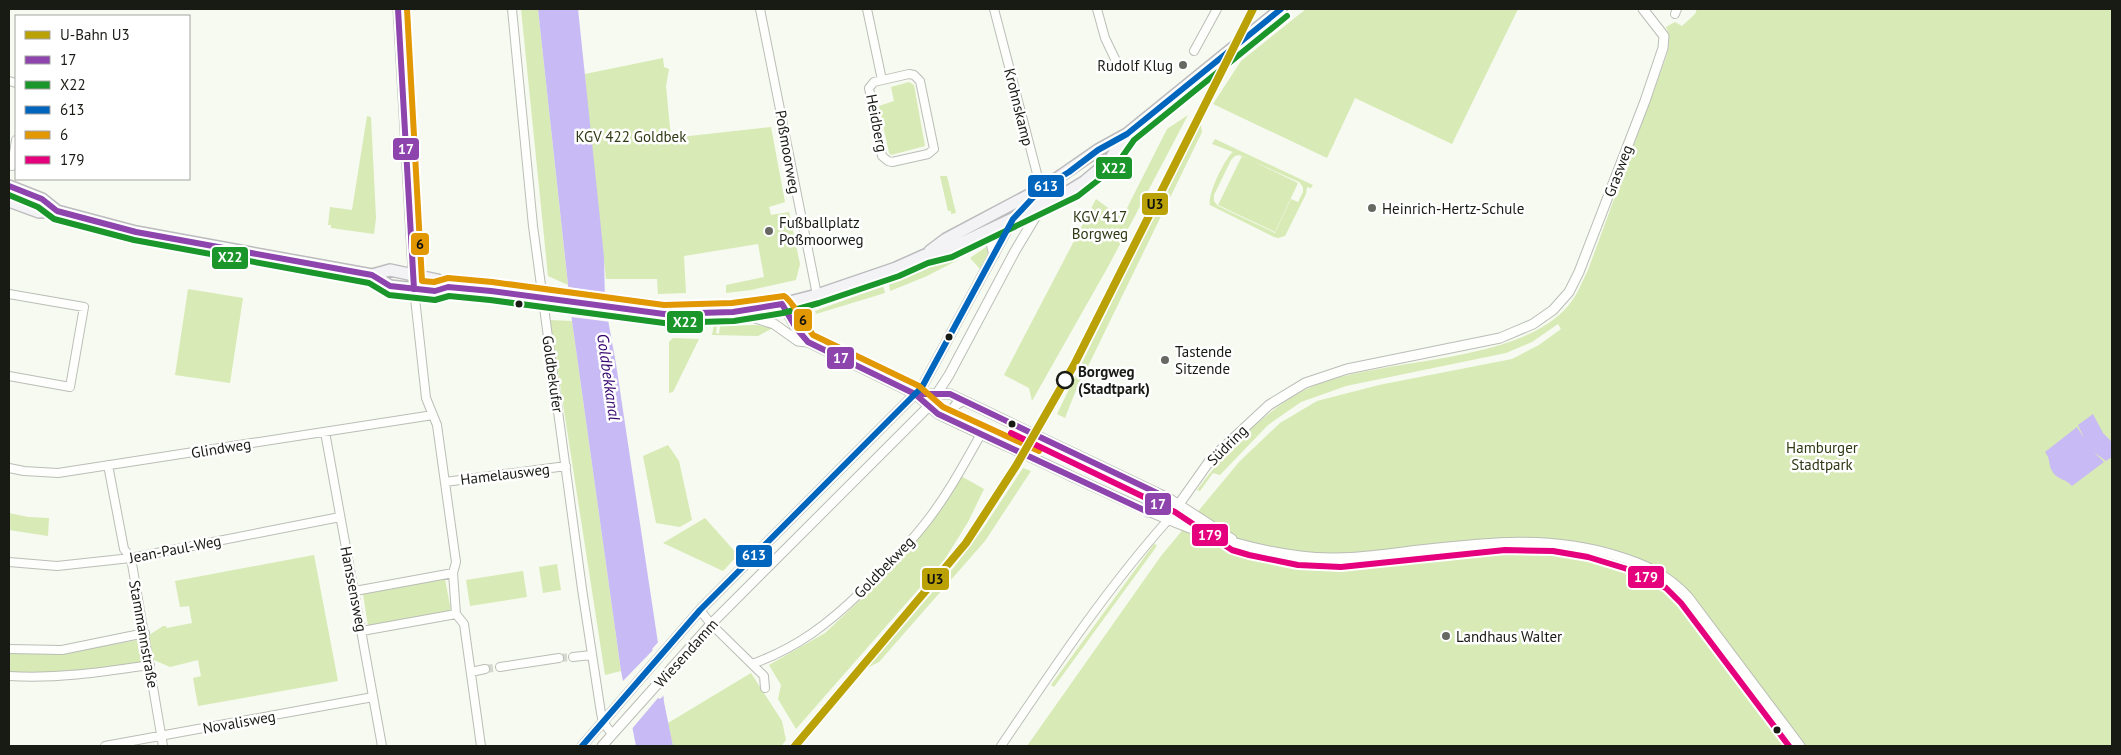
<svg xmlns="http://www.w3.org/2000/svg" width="2121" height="755" viewBox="0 0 2121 755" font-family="'PT Sans',sans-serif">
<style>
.green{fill:#d8eab5;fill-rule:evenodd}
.water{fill:#c8baf4}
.pier{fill:#f6faf0}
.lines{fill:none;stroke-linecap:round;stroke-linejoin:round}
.minor-tunnel{stroke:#d5d8cf;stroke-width:8;stroke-dasharray:8 4;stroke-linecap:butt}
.minor-casing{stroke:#babeb6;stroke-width:10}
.tertiary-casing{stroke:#babeb6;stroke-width:11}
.primary-casing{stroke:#bcbbbe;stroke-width:14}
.minor{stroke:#fefefd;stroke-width:8}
.tertiary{stroke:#fefefd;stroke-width:9}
.primary{stroke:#f3f2f5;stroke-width:11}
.bus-1-casing{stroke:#fff;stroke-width:10}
.bus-2-casing{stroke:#fff;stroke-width:10}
.bus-3-casing{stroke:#fff;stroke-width:10}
.bus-4-casing{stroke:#fff;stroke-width:10}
.bus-5-casing{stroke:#fff;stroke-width:10}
.bus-1{stroke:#8e44ad;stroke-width:6}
.bus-2{stroke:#1a962b;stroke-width:6}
.bus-3{stroke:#0065bd;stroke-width:6}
.bus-4{stroke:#e19802;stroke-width:6}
.bus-5{stroke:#e5007d;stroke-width:6}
.metro-1-casing{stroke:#fff;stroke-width:11}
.metro-1{stroke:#baa206;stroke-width:8}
.poi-dot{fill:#666861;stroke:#fff;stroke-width:2}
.bus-dot{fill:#181a14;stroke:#fff;stroke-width:2}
.stop-dot{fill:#fff;stroke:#181a14;stroke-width:2.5}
.labels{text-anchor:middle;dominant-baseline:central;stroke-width:5;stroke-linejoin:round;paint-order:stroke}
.poi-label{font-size:15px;fill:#181a14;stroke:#fff;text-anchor:start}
.street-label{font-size:15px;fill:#181a14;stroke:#fff}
.park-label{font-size:15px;fill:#2e3913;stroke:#fff}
.stop-label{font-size:15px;font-weight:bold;fill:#181a14;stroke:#fff;text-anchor:start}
.water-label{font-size:16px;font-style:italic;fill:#35036d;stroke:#fff}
.line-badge{stroke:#fff;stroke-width:2}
.badge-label{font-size:14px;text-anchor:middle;font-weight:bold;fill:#fff}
.pale-badge-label{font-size:14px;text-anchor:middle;font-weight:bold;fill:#111}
</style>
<rect width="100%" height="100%" fill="#f6faf0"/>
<!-- green -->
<path class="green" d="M521 9H538L568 285 548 276Z
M1306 9H1518L1452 144 1355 98 1327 158 1213 104 1241 61Z
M1697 9H2112V746H1027L1161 556 1239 462 1280 423 1317 401 1379 385 1512 359 1539 345 1561 329 1558 324 1532 342 1506 353 1346 386 1301 402 1268 425 1220 475 1213 473 1200 491 1197 490C1226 450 1271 403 1318 384 1388 357 1518 364 1568 306 1577 296 1582 282 1588 270L1660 74C1665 59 1674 42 1666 27L1675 22 1682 26 1695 14Z
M663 58 664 67 669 69 666 86 671 138 771 127 785 202 769 207 771 215 789 212 800 264 796 280 751 290 726 293V285L764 277 758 244 684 256 686 293 658 294 657 279H606L586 99 585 74Z
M909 82 914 85 925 146 891 155 889 153 879 106 894 101 891 87Z
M1188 115 1109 265 1032 401 1029 388 1004 375 1096 199 1122 218 1167 129Z
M367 116 371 117 376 218 374 234 331 228V225H328L330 207 352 210Z
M1200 121 1202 132 1074 395 1065 418 1057 414Z
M1215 139 1313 185 1311 188 1307 187 1306 194 1285 236 1278 238 1274 237 1210 205C1207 195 1225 158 1233 152L1212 144ZM1239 155 1299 182 1303 187V192L1298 202 1291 199 1275 233 1218 206 1214 201V195L1231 160 1235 156Z
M1242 156 1298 183 1275 232 1218 205Z
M940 176H947L956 213 951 214V211H948Z
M986 247 988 253 980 269 970 258Z
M960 251 961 255 958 260 927 276 890 291 889 284 924 270Z
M883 286 885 293 816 314 815 311Z
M188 289 243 298 230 383 175 375Z
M550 320 572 321 621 671 605 675Z
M714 325 717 326 716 333 719 334 720 326 757 325 773 328 758 336 712 335Z
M673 338 699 339 673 392 669 393V342Z
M668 445 679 461 692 520 680 527 656 523 643 456Z
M1023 468 1031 471 985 541 879 662 867 668 955 566 984 527Z
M961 476 984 489 968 522 945 559 796 729 778 699 781 685 769 665 825 633 859 601 911 549Z
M9 513 28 517 49 518 48 536 9 530Z
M705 518 738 555 723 571 663 543Z
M1154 544 1157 545 1154 550 1054 687 1051 685Z
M314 555 338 681 198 706 193 678 201 676 198 660 170 667 145 656 142 662 66 674 9 672V653H66L143 639 163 626H166L167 628 192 623 189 606 180 607 175 581Z
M557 564 561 590 543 593 539 567Z
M523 571 527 597 470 606 466 580Z
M445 579 451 611 368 626 363 594Z
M751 673 782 721 786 740 781 746H673L668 723Z"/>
<!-- water -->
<path class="water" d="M538 9H578L604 257 605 303 616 364 658 643 664 702 673 746H636L621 671 572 321Z
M2093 414 2103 433 2112 442V457L2106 461 2094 452 2104 462 2072 486C2065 478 2057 480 2052 471 2048 464 2051 460 2045 452L2077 427 2084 438 2078 425Z"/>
<!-- pier -->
<path class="pier" d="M567 287 607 293 611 322 571 317Z
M660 640 666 693 660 699 658 698 631 730 621 683 653 650 652 649Z"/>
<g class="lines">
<!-- minor-tunnel -->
<path class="minor-tunnel" d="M559 658 573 657
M485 669 500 667"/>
<!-- minor casing -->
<g class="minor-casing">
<path id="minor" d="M512 9 533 226 582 589 601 713 603 722 612 734
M760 9 817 295
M867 9 882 80
M994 9 1041 189
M1097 9 1105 38 1117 63
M1675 14 1677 9
M1194 51 1217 9
M909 74 914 75 920 81 934 149 928 154 892 162 888 161 882 156 869 88 874 82Z
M9 81 16 83
M12 166 16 140
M414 289 426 398 437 425 456 562 453 573 456 614 464 624 481 746
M9 294 84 307 70 387 9 376
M325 432 382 746
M108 465 124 549 131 558 163 746
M9 468 24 471 58 473 433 415
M445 482 566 466
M9 562 57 566 131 558 340 517
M355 591 453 573
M700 610 711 624 764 676 765 688
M362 631 456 614
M9 649 62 650 145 633
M573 657 591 655
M752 664C797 648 828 624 862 591 885 569 907 547 927 521 948 494 964 464 981 434
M500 667 559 658
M471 672 485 669
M9 676C57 679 102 672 150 665
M105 746 373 697
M1001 746C1053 669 1105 591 1167 521"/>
</g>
<!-- tertiary casing -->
<g class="tertiary-casing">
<path id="tertiary" d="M398 9 414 289
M979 235 991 243 994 255
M782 304 796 328 808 342 915 394 938 414C983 436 1030 456 1075 478 1149 512 1218 546 1300 556 1337 561 1374 556 1411 551 1481 543 1548 534 1617 556 1644 564 1668 575 1688 597L1800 746
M736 312 774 324 798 341 807 342
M915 394H950L1170 499 1232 539
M953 421C950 411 954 403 964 401
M1148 512 1157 506 1160 499 1157 493
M1167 521 1211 459 1269 405 1305 383 1347 369 1500 338 1533 324 1553 310 1569 292 1579 272 1645 101 1663 48 1664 36 1643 9
M582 746 700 610 922 387 1013 219 1038 192
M602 746 711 624 929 406 949 375 1015 251 1042 206 1041 189"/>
</g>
<!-- primary casing -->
<g class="primary-casing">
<path id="primary" d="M9 186 42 199 57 211
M9 201 39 212 57 211 136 232 372 275 390 270 437 280 448 287
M930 251 946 239 1046 186 1098 150 1127 134 1281 9
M372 275 390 286 435 291 448 287 491 291 664 314 733 312 782 304 817 295 896 268 925 255 949 249 1061 196 1084 182 1109 161 1127 134"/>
</g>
<!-- minor -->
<use href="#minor" class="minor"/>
<!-- tertiary -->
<use href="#tertiary" class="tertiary"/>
<!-- primary -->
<use href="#primary" class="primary"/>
<!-- bus-1 casing -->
<g class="bus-1-casing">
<path id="bus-1" d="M398 9 414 289
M9 186 42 199 57 211 136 232 372 275 390 286 435 291 448 287 491 291 664 314 733 312 782 304
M782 304 796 328 808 342 915 394
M915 394H950L1157 493 1159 502 1155 509 1148 512 938 414Z"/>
</g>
<!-- bus-2 casing -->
<g class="bus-2-casing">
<path id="bus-2" d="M9 195 38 207 54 219 134 240 369 283 389 295 435 300 449 296 490 300 664 323 734 321 783 313 819 303 899 276 928 263 952 257 1078 196 1115 167 1134 140 1287 16"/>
</g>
<!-- bus-3 casing -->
<g class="bus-3-casing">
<path id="bus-3" d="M582 746 700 610 922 387 1013 219 1041 189 1069 172 1098 150 1127 134 1281 9"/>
</g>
<!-- bus-4 casing -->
<g class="bus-4-casing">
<path id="bus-4" d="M407 9 422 281 434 282 448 278 492 282 664 305 732 303 784 296C791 299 806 326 813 335L919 386 943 407 1039 451"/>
</g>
<!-- bus-5 casing -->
<g class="bus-5-casing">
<path id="bus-5" d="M1011 433 1175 512 1232 550 1249 555 1298 565 1341 567 1505 550 1553 551 1588 557 1637 572 1666 588 1681 603 1789 746"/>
</g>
<!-- bus-1 -->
<use href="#bus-1" class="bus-1"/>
<!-- bus-2 -->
<use href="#bus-2" class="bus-2"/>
<!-- bus-3 -->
<use href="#bus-3" class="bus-3"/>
<!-- bus-4 -->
<use href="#bus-4" class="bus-4"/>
<!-- bus-5 -->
<use href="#bus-5" class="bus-5"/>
<!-- metro-1 casing -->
<g class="metro-1-casing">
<path id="metro-1" d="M795 746 966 543 1016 466 1074 365 1253 9"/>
</g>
<!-- metro-1 -->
<use href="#metro-1" class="metro-1"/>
</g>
<!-- markers -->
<g class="poi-dot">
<circle cx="1183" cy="65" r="5"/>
<circle cx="1372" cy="208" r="5"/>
<circle cx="769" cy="231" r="5"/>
<circle cx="1165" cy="360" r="5"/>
<circle cx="1446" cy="636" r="5"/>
</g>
<g class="bus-dot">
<circle cx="519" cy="304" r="4.5"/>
<circle cx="949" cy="337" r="4.5"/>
<circle cx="1012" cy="424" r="4.5"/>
<circle cx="1777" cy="730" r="4.5"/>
</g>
<circle class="stop-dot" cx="1065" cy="380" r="8"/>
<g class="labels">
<!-- poi labels -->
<g class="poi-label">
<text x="1173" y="65" text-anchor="end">Rudolf Klug</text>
<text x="1382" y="208">Heinrich-Hertz-Schule</text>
<text x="779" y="222">Fußballplatz<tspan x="779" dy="17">Poßmoorweg</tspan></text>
<text x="1175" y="351">Tastende<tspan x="1175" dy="17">Sitzende</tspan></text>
<text x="1456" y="636">Landhaus Walter</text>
</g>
<!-- street labels -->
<g class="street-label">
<text transform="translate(1019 107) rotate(76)">Krohnskamp</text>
<text transform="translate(877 123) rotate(79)">Heidberg</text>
<text transform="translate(788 152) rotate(80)">Poßmoorweg</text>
<text transform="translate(1618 171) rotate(-69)">Grasweg</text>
<text transform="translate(553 374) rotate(82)">Goldbekufer</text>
<text transform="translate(1227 445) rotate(-45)">Südring</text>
<text transform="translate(221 448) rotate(-9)">Glindweg</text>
<text transform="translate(505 474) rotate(-7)">Hamelausweg</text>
<text transform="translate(175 549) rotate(-11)">Jean-Paul-Weg</text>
<text transform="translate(884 567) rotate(-46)">Goldbekweg</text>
<text transform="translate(354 589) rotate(79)">Hanssensweg</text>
<text transform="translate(144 634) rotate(80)">Stammannstraße</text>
<text transform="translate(686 653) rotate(-48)">Wiesendamm</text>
<text transform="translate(239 722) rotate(-10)">Novalisweg</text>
</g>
<!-- park labels -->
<g class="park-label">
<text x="631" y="136">KGV 422 Goldbek</text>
<text x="1100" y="216">KGV 417<tspan x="1100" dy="17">Borgweg</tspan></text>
<text x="1822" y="447">Hamburger<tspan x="1822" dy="17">Stadtpark</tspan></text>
</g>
<!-- stop labels -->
<g class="stop-label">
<text x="1078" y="371">Borgweg<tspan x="1078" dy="17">(Stadtpark)</tspan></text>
</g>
<!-- water labels -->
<g class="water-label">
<text transform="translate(609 377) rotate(82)">Goldbekkanal</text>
</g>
</g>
<g class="line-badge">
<rect x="392" y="137" width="28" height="24" rx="5" fill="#8e44ad"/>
<rect x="1095" y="156" width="38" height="24" rx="5" fill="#1a962b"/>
<rect x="1027" y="174" width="38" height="24" rx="5" fill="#0065bd"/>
<rect x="1141" y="192" width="28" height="24" rx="5" fill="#baa206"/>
<rect x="410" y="232" width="20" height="24" rx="5" fill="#e19802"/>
<rect x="211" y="246" width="38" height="24" rx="5" fill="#1a962b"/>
<rect x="793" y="308" width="20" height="24" rx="5" fill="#e19802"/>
<rect x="666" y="310" width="38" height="24" rx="5" fill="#1a962b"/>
<rect x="826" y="346" width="29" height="24" rx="5" fill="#8e44ad"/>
<rect x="1144" y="492" width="28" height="24" rx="5" fill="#8e44ad"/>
<rect x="1191" y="523" width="38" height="24" rx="5" fill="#e5007d"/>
<rect x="735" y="544" width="38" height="24" rx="5" fill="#0065bd"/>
<rect x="1627" y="565" width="38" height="24" rx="5" fill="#e5007d"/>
<rect x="921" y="567" width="29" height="24" rx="5" fill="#baa206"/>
</g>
<g class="badge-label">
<text x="406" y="154">17</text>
<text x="1114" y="173">X22</text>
<text x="1046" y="191">613</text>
<text x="230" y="262">X22</text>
<text x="685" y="327">X22</text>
<text x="841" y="363">17</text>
<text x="1158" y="509">17</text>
<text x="1210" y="540">179</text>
<text x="754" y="560">613</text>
<text x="1646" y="582">179</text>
</g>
<g class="pale-badge-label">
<text x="1155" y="209">U3</text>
<text x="420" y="249">6</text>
<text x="803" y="325">6</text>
<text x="935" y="584">U3</text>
</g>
<!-- border -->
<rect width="2121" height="755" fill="none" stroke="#181a14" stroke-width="20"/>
<!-- legend -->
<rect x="15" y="15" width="175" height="165" fill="#ffffff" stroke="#a3a3a1"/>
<rect x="25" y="31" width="25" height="8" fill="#baa206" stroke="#a3a3a1"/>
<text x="60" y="40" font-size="15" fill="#181a14">U-Bahn U3</text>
<rect x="25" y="56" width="25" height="8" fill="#8e44ad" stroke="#a3a3a1"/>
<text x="60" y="65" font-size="15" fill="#181a14">17</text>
<rect x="25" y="81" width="25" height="8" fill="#1a962b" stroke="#a3a3a1"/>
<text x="60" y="90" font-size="15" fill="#181a14">X22</text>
<rect x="25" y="106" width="25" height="8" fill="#0065bd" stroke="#a3a3a1"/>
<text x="60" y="115" font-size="15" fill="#181a14">613</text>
<rect x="25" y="131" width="25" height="8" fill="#e19802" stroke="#a3a3a1"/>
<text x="60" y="140" font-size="15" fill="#181a14">6</text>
<rect x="25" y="156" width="25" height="8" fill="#e5007d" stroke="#a3a3a1"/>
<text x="60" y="165" font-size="15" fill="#181a14">179</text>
</svg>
